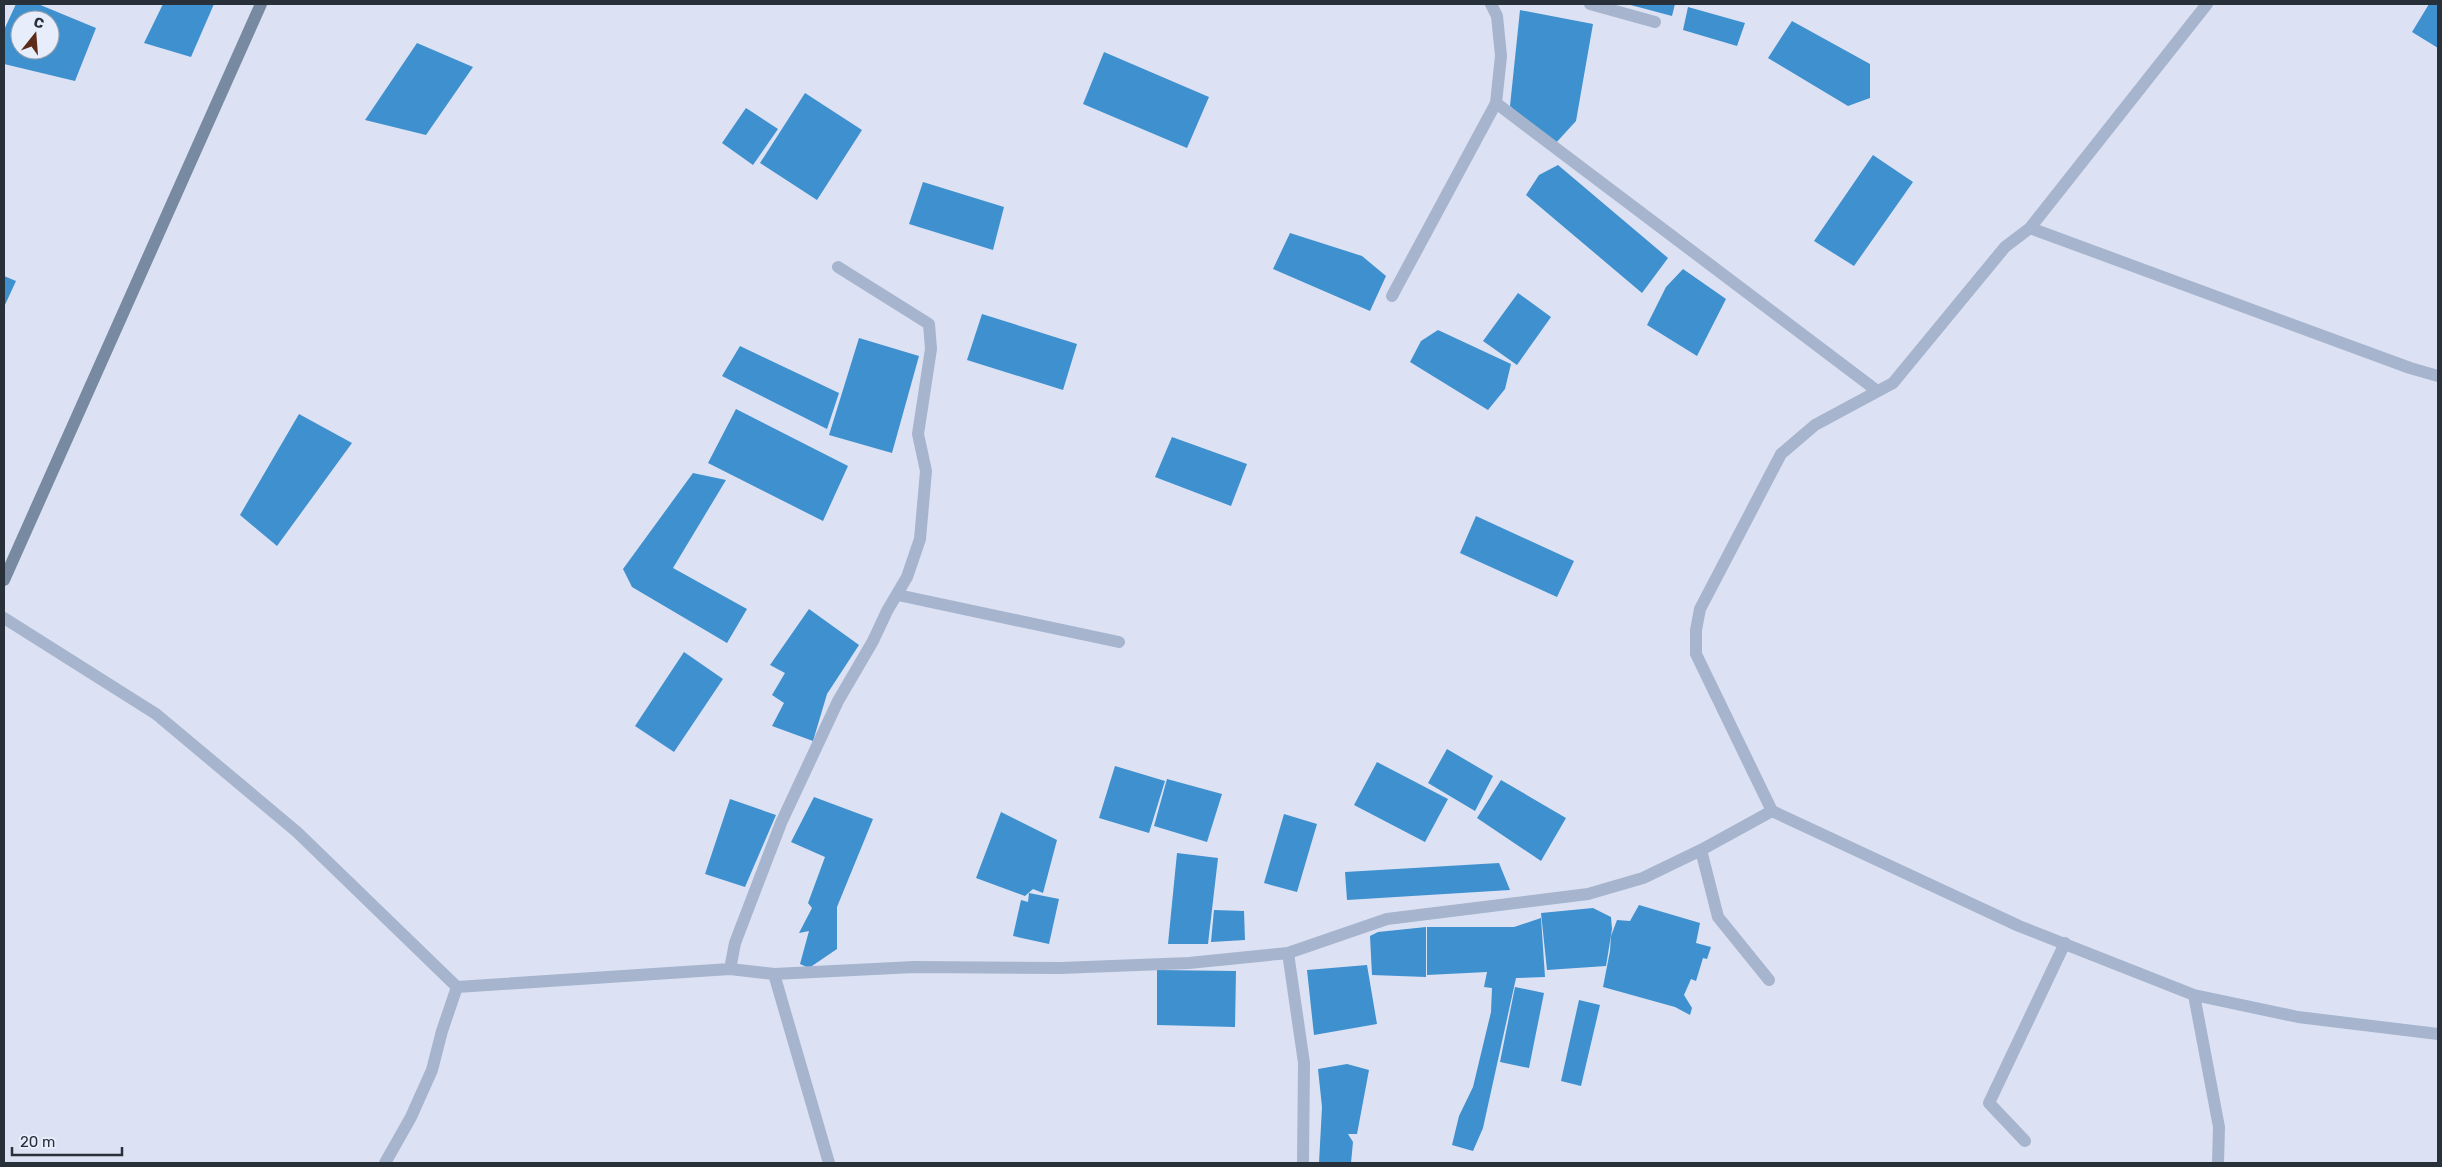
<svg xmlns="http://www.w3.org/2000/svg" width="2442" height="1167" viewBox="0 0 2442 1167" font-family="Rubik,sans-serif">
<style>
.building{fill:#3f90ce;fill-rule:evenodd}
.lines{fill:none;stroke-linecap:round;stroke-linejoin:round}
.lane{stroke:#a6b4cd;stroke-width:12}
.street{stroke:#a6b4cd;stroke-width:12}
.secondary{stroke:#788aa1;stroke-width:12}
</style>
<rect width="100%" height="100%" fill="#dce2f4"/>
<!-- building -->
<path class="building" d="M16 4H38L96 28 75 81 4 64V30ZM20 20H50V50H20Z
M163 4H214L191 57 144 43Z
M1627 4H1675L1672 16Z
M2429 4H2438V48L2412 32Z
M1688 7 1745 23 1737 46 1683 30Z
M1520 10 1593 24 1576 121 1554 145 1510 106Z
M1792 21 1870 64V98L1848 106 1768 58Z
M417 43 473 67 426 135 365 120Z
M1104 52 1209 97 1187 148 1083 104Z
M805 93 862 130 817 200 760 163Z
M746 108 778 129 753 165 722 143Z
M1873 155 1913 182 1854 266 1814 241Z
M1558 165 1668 258 1642 293 1526 195 1539 175Z
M923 182 1004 207 993 250 909 224Z
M1290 233 1362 256 1386 276 1370 311 1273 269Z
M1683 269 1726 299 1697 356 1647 325 1666 287Z
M4 276 16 281 4 307Z
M1518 293 1551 317 1517 365 1483 341Z
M982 314 1077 344 1063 390 967 360Z
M1438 330 1511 364 1505 389 1488 410 1410 362 1421 341Z
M859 338 919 356 892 453 829 435Z
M740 346 839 393 827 429 722 376Z
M736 409 848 466 823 521 708 463Z
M299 414 352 443 277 546 240 515Z
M1172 437 1247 464 1231 506 1155 477Z
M693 473 726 480 673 568 747 609 727 643 632 587 623 569Z
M1476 516 1574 561 1557 597 1460 553Z
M809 609 859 645 827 694 813 741 772 726 784 703 772 695 785 673 770 665Z
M684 652 723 679 674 752 635 726Z
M1447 749 1493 776 1475 811 1428 783Z
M1377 762 1448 799 1425 842 1354 805Z
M1115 766 1165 781 1149 833 1099 818Z
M1167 779 1222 794 1207 842 1154 826Z
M1501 780 1566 818 1541 861 1477 818Z
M814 797 873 819 837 907V949L809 968 800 964 809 931 799 933 812 908 808 903 825 857 791 842Z
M730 799 776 815 745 887 705 874Z
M1001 812 1057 840 1043 893 1033 889 1025 896 976 878Z
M1284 814 1317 824 1297 892 1264 883Z
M1177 853 1218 858 1208 944H1168Z
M1499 863 1510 890 1347 900 1345 872Z
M1029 893 1059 899 1049 944 1013 936 1021 900 1028 902Z
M1639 905 1700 923 1696 943 1711 947 1707 959 1703 958 1696 981 1691 979 1684 995 1692 1008 1690 1015 1675 1007 1603 987 1610 951 1611 936 1617 920 1630 921Z
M1593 908 1611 917 1612 929 1606 966 1547 970 1541 913Z
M1214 910 1244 911 1245 940 1211 942Z
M1541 918 1545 977 1516 978 1483 1128 1473 1151 1452 1145 1459 1116 1473 1087 1491 1012 1492 988 1484 987 1487 972 1427 975V927H1514Z
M1426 927V977L1372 975 1370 936 1378 932Z
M1367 965 1377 1024 1314 1035 1307 970Z
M1157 970 1236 971 1235 1027 1157 1025Z
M1515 987 1544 993 1529 1068 1500 1062Z
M1579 1000 1600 1005 1581 1086 1561 1081Z
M1347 1064 1369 1070 1357 1134H1348L1353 1142 1351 1163H1319L1322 1107 1318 1069Z"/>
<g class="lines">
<!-- lane -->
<path class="lane" d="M1701 850 1718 917 1769 980
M774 974 829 1163
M2025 1141 1989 1103 2065 943"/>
<!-- street -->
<path class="street" d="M1590 4 1655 22
M1496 103 1876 390
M2030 228 2207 4
M1392 296 1496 103 1501 56 1497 16 1491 4
M898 595 1119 642
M4 618 156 714 297 832 457 987 730 969 774 974 914 967 1061 968 1189 963 1288 953 1387 919 1588 894 1643 878 1701 850 1772 811 2019 926 2194 995 2298 1017 2438 1034
M1772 811 1696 654V630L1700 609 1781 454 1815 425 1893 383 2005 247 2030 228 2410 368 2438 376
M1288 953 1304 1063 1303 1163
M730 969 735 943 781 823 838 701 873 641 887 611 907 577 920 539 926 471 918 434 931 349 929 324 838 267
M2194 995 2219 1127 2218 1163
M385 1163 411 1117 432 1070 442 1031 457 987"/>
<!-- secondary -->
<path class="secondary" d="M4 580 261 4"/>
</g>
<!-- border -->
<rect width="2442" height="1167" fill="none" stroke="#283039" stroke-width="10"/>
<!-- north arrow -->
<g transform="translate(35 35) rotate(17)"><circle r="24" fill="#e8edfb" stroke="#9ba1ad"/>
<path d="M0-4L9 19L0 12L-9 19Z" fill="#5d2b1a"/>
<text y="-8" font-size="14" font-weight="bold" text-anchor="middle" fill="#283039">С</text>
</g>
<!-- scale -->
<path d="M12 1147v8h110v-8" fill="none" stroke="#283039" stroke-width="2.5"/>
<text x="20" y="1147" font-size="15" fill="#283039" stroke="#e8edfb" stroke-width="4" paint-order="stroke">20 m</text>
</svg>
